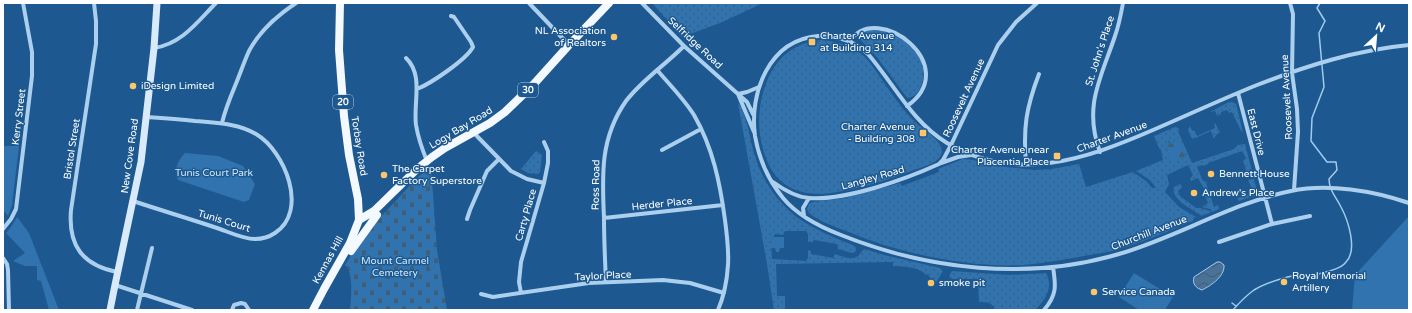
<svg xmlns="http://www.w3.org/2000/svg" width="1412" height="313" viewBox="0 0 1412 313" font-family="'Varela Round',sans-serif">
<style>
.grass{fill:url(#grass-dots);fill-rule:evenodd}
.forest{fill:url(#forest-firs)}
.cemetery{fill:url(#cemetery-stones)}
.park{fill:#3073ae}
.water{fill:url(#water-waves);stroke:#a0cbef}
.lines{fill:none;stroke-linecap:round;stroke-linejoin:round}
.stream{stroke:#a0cbef;stroke-width:1.5}
.street{stroke:#accfee;stroke-width:4}
.secondary{stroke:#d9eafa;stroke-width:7}
.primary{stroke:#f3f9ff;stroke-width:8}
.poi-dot{fill:#fdc66b;stroke:#1d5990;stroke-width:1.5}
.labels{text-anchor:middle;dominant-baseline:central;stroke-width:3;stroke-linejoin:round;paint-order:stroke}
.shield{fill:#1d5990;stroke:#bbcdde;stroke-width:1}
.shield-label{font-size:9px;font-weight:bold;fill:#fff}
.poi-label{font-size:10px;fill:#fff;stroke:#1d5990;text-anchor:start}
.street-label{font-size:10px;fill:#fff;stroke:#1d5990}
.park-label{font-size:10px;fill:#d2e8fa;stroke:#1d5990}
</style>
<defs>
<pattern id="grass-dots" width="8" height="8" patternUnits="userSpaceOnUse"><rect width="8" height="8" fill="#3073ae"/><path d="M2 2h.1M6 6h.1" fill="none" stroke="#3f5e78" stroke-width="1.8" stroke-linecap="round"/></pattern>
<pattern id="forest-firs" width="22" height="20" patternUnits="userSpaceOnUse"><rect width="22" height="20" fill="#3073ae"/><path d="M5 1l3.5 6h-7zM16 11l3.5 6h-7z" fill="#3f5e78"/></pattern>
<pattern id="cemetery-stones" width="16" height="16" patternUnits="userSpaceOnUse"><rect width="16" height="16" fill="#3073ae"/><path d="M2 7V4a2 2 0 0 1 4 0v3zM10 15v-3a2 2 0 0 1 4 0v3z" fill="#3f5e78"/></pattern>
<pattern id="water-waves" width="16" height="10" patternUnits="userSpaceOnUse"><rect width="16" height="10" fill="#497299"/><path d="M0 5q4-4 8 0t8 0" fill="none" stroke="#4b5b6b"/></pattern>
</defs>
<rect width="100%" height="100%" fill="#1d5990"/>
<!-- grass -->
<path class="grass" d="M652 3H763L720 23 682 37Z
M875 26C890 27 899 35 910 45 912 47 917 50 919 53 926 65 926 95 908 98L905 95 877 57 858 37 857 38 866 29Z
M822 40C839 42 853 46 866 58 883 79 896 104 916 123 923 129 942 141 942 151 942 154 940 157 938 159 932 165 922 167 914 170 885 181 853 191 823 194 814 194 804 193 796 190 777 183 768 167 763 149 757 128 758 104 766 84 775 58 795 42 822 40Z
M1229 102H1232L1236 104 1243 132 1241 131 1232 112 1229 113 1227 110 1221 112V114L1217 116 1215 111 1210 112Z
M738 103 744 111 743 112C749 126 750 141 755 156 763 184 784 212 811 226 825 234 840 240 855 246L856 250 855 252 852 253 838 249 837 244 814 240 813 242H808V234L806 231H785L783 235 775 234 771 241 772 259 806 261 808 258V250L811 251V254L833 258 835 254C841 256 852 261 858 256 861 253 861 251 865 249L884 255 940 268 943 271 935 284 934 285 928 274 926 275C919 266 904 267 893 266V262L776 264 777 296H785V310H774L767 264Z
M1215 123 1220 132 1216 135 1214 139 1211 131 1193 139 1191 137 1188 130 1190 126 1192 131 1194 130 1197 136 1215 128 1214 124Z
M1175 127 1178 128 1180 130 1178 131 1192 163 1234 149 1238 145 1245 144 1253 175 1248 176 1243 161 1246 158 1242 151 1208 163V164L1203 166 1202 165 1197 167 1203 181 1208 182 1206 183 1214 207 1218 205 1219 209 1212 212 1210 209 1202 207 1208 203 1204 194 1206 192 1198 178 1191 181 1190 179 1193 175 1188 165 1167 175 1169 184 1165 192 1179 207 1196 217 1194 218 1193 221C1168 231 1144 242 1119 249 1109 252 1099 253 1089 255 1068 259 1045 263 1023 265 969 268 898 253 849 232 839 228 810 219 807 209L809 204 813 202 845 198 900 183 902 186 939 172 938 169 963 159 973 160 995 166 1035 170 1052 169 1079 164 1086 187 1133 172 1146 181 1152 188H1156L1150 180 1136 171 1163 160 1161 150 1159 148 1154 136ZM1175 139 1184 158 1170 159 1166 146 1167 142 1169 141 1172 145Z
M536 151 542 155 540 172 538 174 528 173 521 169Z
M1254 179 1257 191V195L1239 201 1237 198 1248 195 1252 189 1248 180Z
M1180 184 1182 187 1178 191 1180 196 1196 208H1200L1210 211 1211 212 1205 215 1203 214 1202 216C1193 210 1170 199 1174 187Z
M952 271 1010 275 1045 273H1046C1054 288 1045 300 1035 310H995C993 302 986 302 979 302L978 279H952L949 276Z"/>
<!-- forest -->
<path class="forest" d="M1177 136 1186 158H1181L1179 161 1170 159 1166 146 1167 141 1172 145Z"/>
<!-- cemetery -->
<path class="cemetery" d="M431 166 437 250 447 310H350C351 298 354 273 345 265L363 236 417 178Z"/>
<!-- park -->
<path class="park" d="M3 146H19L12 205 8 216 3 210Z
M185 153 218 156 243 166 255 184 249 200 244 202 178 180C173 171 178 160 185 153Z
M1409 216V310H1352L1355 275Z
M17 217 29 233 59 310H49L41 281 37 280V266H25L13 261 25 253 6 233 11 227Z
M773 237H784V248H780L779 252H776L775 248H771V241Z
M1134 273 1173 297 1165 310H1139L1119 297Z"/>
<!-- water -->
<path class="water" d="M1217 262H1220L1224 265C1225 276 1212 285 1202 290 1196 288 1192 284 1194 277Z"/>
<g class="lines">
<!-- stream -->
<path class="stream" d="M1232 303 1236 306
M1233 310C1239 303 1247 295 1254 290 1265 283 1299 271 1312 276 1322 272 1339 271 1346 262 1358 250 1348 220 1341 207 1336 197 1329 190 1329 179L1337 170 1336 162H1327L1311 141 1312 118 1324 87 1319 33 1325 21 1317 8 1320 3"/>
<!-- street -->
<path class="street" d="M94 3 96 21V44L71 210C68 245 82 265 117 272
M529 3 569 45
M642 3 684 46 747 102 753 114
M1290 3 1293 14 1292 73 1297 109 1298 132 1294 190
M850 41C877 0 964 66 907 106
M1409 45C1356 50 1306 66 1257 85 1222 99 1188 115 1153 130 1086 159 1016 184 947 143 912 122 894 84 868 54 854 41 838 35 818 36 769 40 749 93 755 136 759 159 769 181 783 198 798 216 820 227 841 235 929 270 1027 281 1119 254 1178 237 1231 203 1291 191 1328 183 1374 191 1409 203
M154 48C182 44 198 21 216 3
M406 58C424 75 413 103 416 125 418 137 422 149 427 161
M657 70C670 85 684 99 694 115 713 148 720 183 725 220 727 235 729 250 728 265 727 281 724 296 718 310
M417 89C430 84 466 60 473 47L471 42 454 17 451 16
M1238 93 1272 224
M738 94 754 132
M738 94 747 92 759 87
M222 123C225 110 230 98 235 86 240 74 244 62 249 51 259 32 278 15 296 3
M473 132 511 171 527 179 544 183
M662 150 701 129
M1100 152C1083 106 1101 78 1115 36 1119 25 1121 14 1123 3
M941 163 958 157 971 155
M1026 164C1023 128 1026 108 1039 74
M773 182C784 190 796 197 809 198 845 201 906 179 939 164L943 160 951 145 998 45 1016 22 1037 3
M133 201C160 210 187 218 214 227 227 231 242 239 255 239 263 239 269 237 275 233 309 211 285 151 256 134 237 123 216 123 195 121 178 119 162 118 146 117
M804 216 803 208 809 198
M604 218 723 205
M467 219 470 210 487 171 499 159
M3 229 11 219 16 209 32 76V52L23 3
M1219 242 1272 224 1310 216
M3 258 7 264 8 270 9 310
M606 282C605 261 604 240 604 218 602 175 600 138 626 101 642 80 665 65 684 46
M115 285 192 310
M521 293 519 282 521 262 544 183 548 163V151L544 142
M481 294 493 297 589 283 663 280 690 283 724 293
M137 310 152 248
M232 310 234 305 241 303 245 304 249 310
M1044 310C1057 295 1056 286 1053 267"/>
<!-- secondary -->
<path class="secondary" d="M110 310 115 285 141 162 154 48 157 3"/>
<!-- primary -->
<path class="primary" d="M359 220 374 211 417 169 432 157 445 148 490 123 505 112 533 85 569 45 609 3
M351 251 377 215
M313 310 324 289 350 243 359 220 358 199 349 155 344 116 339 50 340 3"/>
</g>
<!-- markers -->
<g class="poi-dot">
<circle cx="614" cy="37" r="4"/>
<rect x="808" y="38" width="8" height="8" rx="2"/>
<circle cx="133" cy="86" r="4"/>
<rect x="919" y="129" width="8" height="8" rx="2"/>
<rect x="1053" y="152" width="8" height="8" rx="2"/>
<circle cx="1211" cy="174" r="4"/>
<circle cx="384" cy="175" r="4"/>
<circle cx="1194" cy="193" r="4"/>
<circle cx="1284" cy="282" r="4"/>
<circle cx="931" cy="283" r="4"/>
<circle cx="1094" cy="292" r="4"/>
</g>
<g class="labels">
<!-- shield labels -->
<g class="shield">
<rect x="518" y="83" width="20" height="14" rx="3"/>
<rect x="333" y="95" width="20" height="14" rx="3"/>
</g>
<g class="shield-label">
<text x="528" y="90">30</text>
<text x="343" y="102">20</text>
</g>
<!-- poi labels -->
<g class="poi-label">
<text x="606" y="31" text-anchor="end">NL Association<tspan x="606" dy="12">of Realtors</tspan></text>
<text x="820" y="36">Charter Avenue<tspan x="820" dy="12">at Building 314</tspan></text>
<text x="141" y="86">iDesign Limited</text>
<text x="915" y="127" text-anchor="end">Charter Avenue<tspan x="915" dy="12">- Building 308</tspan></text>
<text x="1049" y="150" text-anchor="end">Charter Avenue near<tspan x="1049" dy="12">Placentia Place</tspan></text>
<text x="392" y="169">The Carpet<tspan x="392" dy="12">Factory Superstore</tspan></text>
<text x="1219" y="174">Bennett House</text>
<text x="1202" y="193">Andrew's Place</text>
<text x="1292" y="276">Royal Memorial<tspan x="1292" dy="12">Artillery</tspan></text>
<text x="939" y="283">smoke pit</text>
<text x="1102" y="292">Service Canada</text>
</g>
<!-- street labels -->
<g class="street-label">
<text transform="translate(695 43) rotate(43)">Selfridge Road</text>
<text transform="translate(1100 51) rotate(-72)">St. John's Place</text>
<text transform="translate(1287 97) rotate(-93)">Roosevelt Avenue</text>
<text transform="translate(964 98) rotate(-65)">Roosevelt Avenue</text>
<text transform="translate(19 117) rotate(-83)">Kerry Street</text>
<text transform="translate(461 128) rotate(-31)">Logy Bay Road</text>
<text transform="translate(1256 132) rotate(76)">East Drive</text>
<text transform="translate(1112 137) rotate(-20)">Charter Avenue</text>
<text transform="translate(359 146) rotate(81)">Torbay Road</text>
<text transform="translate(72 149) rotate(-81)">Bristol Street</text>
<text transform="translate(130 156) rotate(-82)">New Cove Road</text>
<text transform="translate(873 178) rotate(-16)">Langley Road</text>
<text transform="translate(596 185) rotate(-89)">Ross Road</text>
<text transform="translate(662 204) rotate(-6)">Herder Place</text>
<text transform="translate(526 215) rotate(-74)">Carty Place</text>
<text transform="translate(224 221) rotate(17)">Tunis Court</text>
<text transform="translate(1149 233) rotate(-21)">Churchill Avenue</text>
<text transform="translate(328 260) rotate(-61)">Kennas Hill</text>
<text transform="translate(603 276) rotate(-3)">Taylor Place</text>
</g>
<!-- park labels -->
<g class="park-label">
<text x="214" y="173">Tunis Court Park</text>
<text x="395" y="261">Mount Carmel<tspan x="395" dy="12">Cemetery</tspan></text>
</g>
</g>
<!-- border -->
<rect width="1412" height="313" fill="none" stroke="#ffffff" stroke-width="8"/>
<!-- north arrow -->
<g transform="translate(1376 36) rotate(26)" stroke="#1d5990" stroke-width="3" paint-order="stroke">
<path d="M0-3L7 15L0 10L-7 15Z" fill="#ffffff"/>
<text y="-6" font-size="11" font-weight="bold" text-anchor="middle" fill="#ffffff">N</text>
</g>
</svg>
